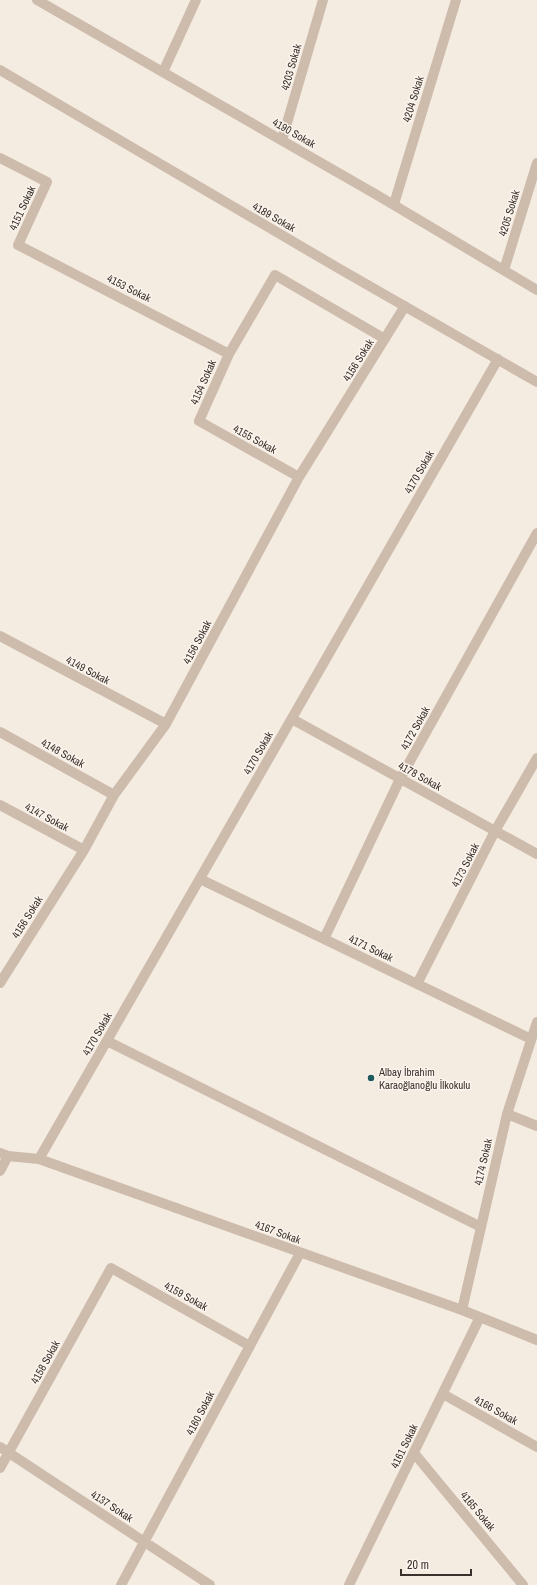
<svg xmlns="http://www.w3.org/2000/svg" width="537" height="1585" viewBox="0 0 537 1585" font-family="'Archivo Narrow',sans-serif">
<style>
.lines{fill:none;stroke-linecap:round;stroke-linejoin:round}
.minor{stroke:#cdbbac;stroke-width:10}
.poi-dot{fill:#1f5a5e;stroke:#fbf5ee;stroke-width:1.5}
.labels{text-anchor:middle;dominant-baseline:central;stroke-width:3;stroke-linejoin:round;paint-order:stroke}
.street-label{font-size:11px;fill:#3b302b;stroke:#fbf5ee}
.poi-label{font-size:11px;fill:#3b302b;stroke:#fbf5ee;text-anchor:start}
</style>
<rect width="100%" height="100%" fill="#f4ebe1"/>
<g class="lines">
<!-- minor -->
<path class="minor" d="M37 0 377 195 537 290
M0 70 338 268 537 382
M163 72 196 0
M282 140 323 0
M0 158 47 182 18 245 229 354
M394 204 456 0
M504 270 537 163
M299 477 199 421 229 354 275 275 385 339
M0 636 166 724
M292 719 537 854
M0 732 114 795
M0 805 84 850
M200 879 531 1039
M324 939 400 779 537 533
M0 983 84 850 114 795 166 724 299 477 405 306
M417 984 495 831 537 758
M107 1041 481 1227
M507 1114 537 1126
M0 1153 8 1156 39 1159 462 1310 537 1340
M39 1159 498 359
M0 1171 8 1156
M462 1310 507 1114 537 1022
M443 1394 537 1447
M0 1447 210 1585
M414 1453 523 1585
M0 1468 111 1268 250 1346
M121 1585 300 1253
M349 1585 480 1317"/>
</g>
<!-- markers -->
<circle class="poi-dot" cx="371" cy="1078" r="4"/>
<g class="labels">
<!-- street labels -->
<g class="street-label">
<text transform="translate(291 67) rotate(-74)">4203 Sokak</text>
<text transform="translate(413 99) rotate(-73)">4204 Sokak</text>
<text transform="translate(294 133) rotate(30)">4190 Sokak</text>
<text transform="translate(22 208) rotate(-65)">4151 Sokak</text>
<text transform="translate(509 213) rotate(-73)">4205 Sokak</text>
<text transform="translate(274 217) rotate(30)">4189 Sokak</text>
<text transform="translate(129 288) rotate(27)">4153 Sokak</text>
<text transform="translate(358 360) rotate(-58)">4156 Sokak</text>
<text transform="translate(203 382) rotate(-66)">4154 Sokak</text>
<text transform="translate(255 439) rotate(29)">4155 Sokak</text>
<text transform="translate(419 472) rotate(-60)">4170 Sokak</text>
<text transform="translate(197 642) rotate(-62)">4156 Sokak</text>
<text transform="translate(88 670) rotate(28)">4149 Sokak</text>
<text transform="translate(415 728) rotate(-61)">4172 Sokak</text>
<text transform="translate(63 753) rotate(29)">4148 Sokak</text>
<text transform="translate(258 753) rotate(-60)">4170 Sokak</text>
<text transform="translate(420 776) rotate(29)">4178 Sokak</text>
<text transform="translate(47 817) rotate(28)">4147 Sokak</text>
<text transform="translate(465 865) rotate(-63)">4173 Sokak</text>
<text transform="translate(27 917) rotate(-58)">4156 Sokak</text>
<text transform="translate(371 948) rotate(26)">4171 Sokak</text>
<text transform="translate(97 1034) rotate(-60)">4170 Sokak</text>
<text transform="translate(483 1162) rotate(-77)">4174 Sokak</text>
<text transform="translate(278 1232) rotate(20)">4167 Sokak</text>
<text transform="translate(186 1296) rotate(29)">4159 Sokak</text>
<text transform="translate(45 1362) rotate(-61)">4158 Sokak</text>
<text transform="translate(496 1410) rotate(29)">4166 Sokak</text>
<text transform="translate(200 1413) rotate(-62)">4160 Sokak</text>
<text transform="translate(404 1446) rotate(-64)">4161 Sokak</text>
<text transform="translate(112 1506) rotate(33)">4137 Sokak</text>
<text transform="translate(478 1511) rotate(50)">4165 Sokak</text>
</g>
<!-- poi labels -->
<g class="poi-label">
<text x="379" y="1072">Albay İbrahim<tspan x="379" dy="13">Karaoğlanoğlu İlkokulu</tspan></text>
</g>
</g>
<!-- scale -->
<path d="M401 1569v6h70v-6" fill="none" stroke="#3b302b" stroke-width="2"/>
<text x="407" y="1569" font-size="12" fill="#3b302b" stroke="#fbf5ee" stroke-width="3" paint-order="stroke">20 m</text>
</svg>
